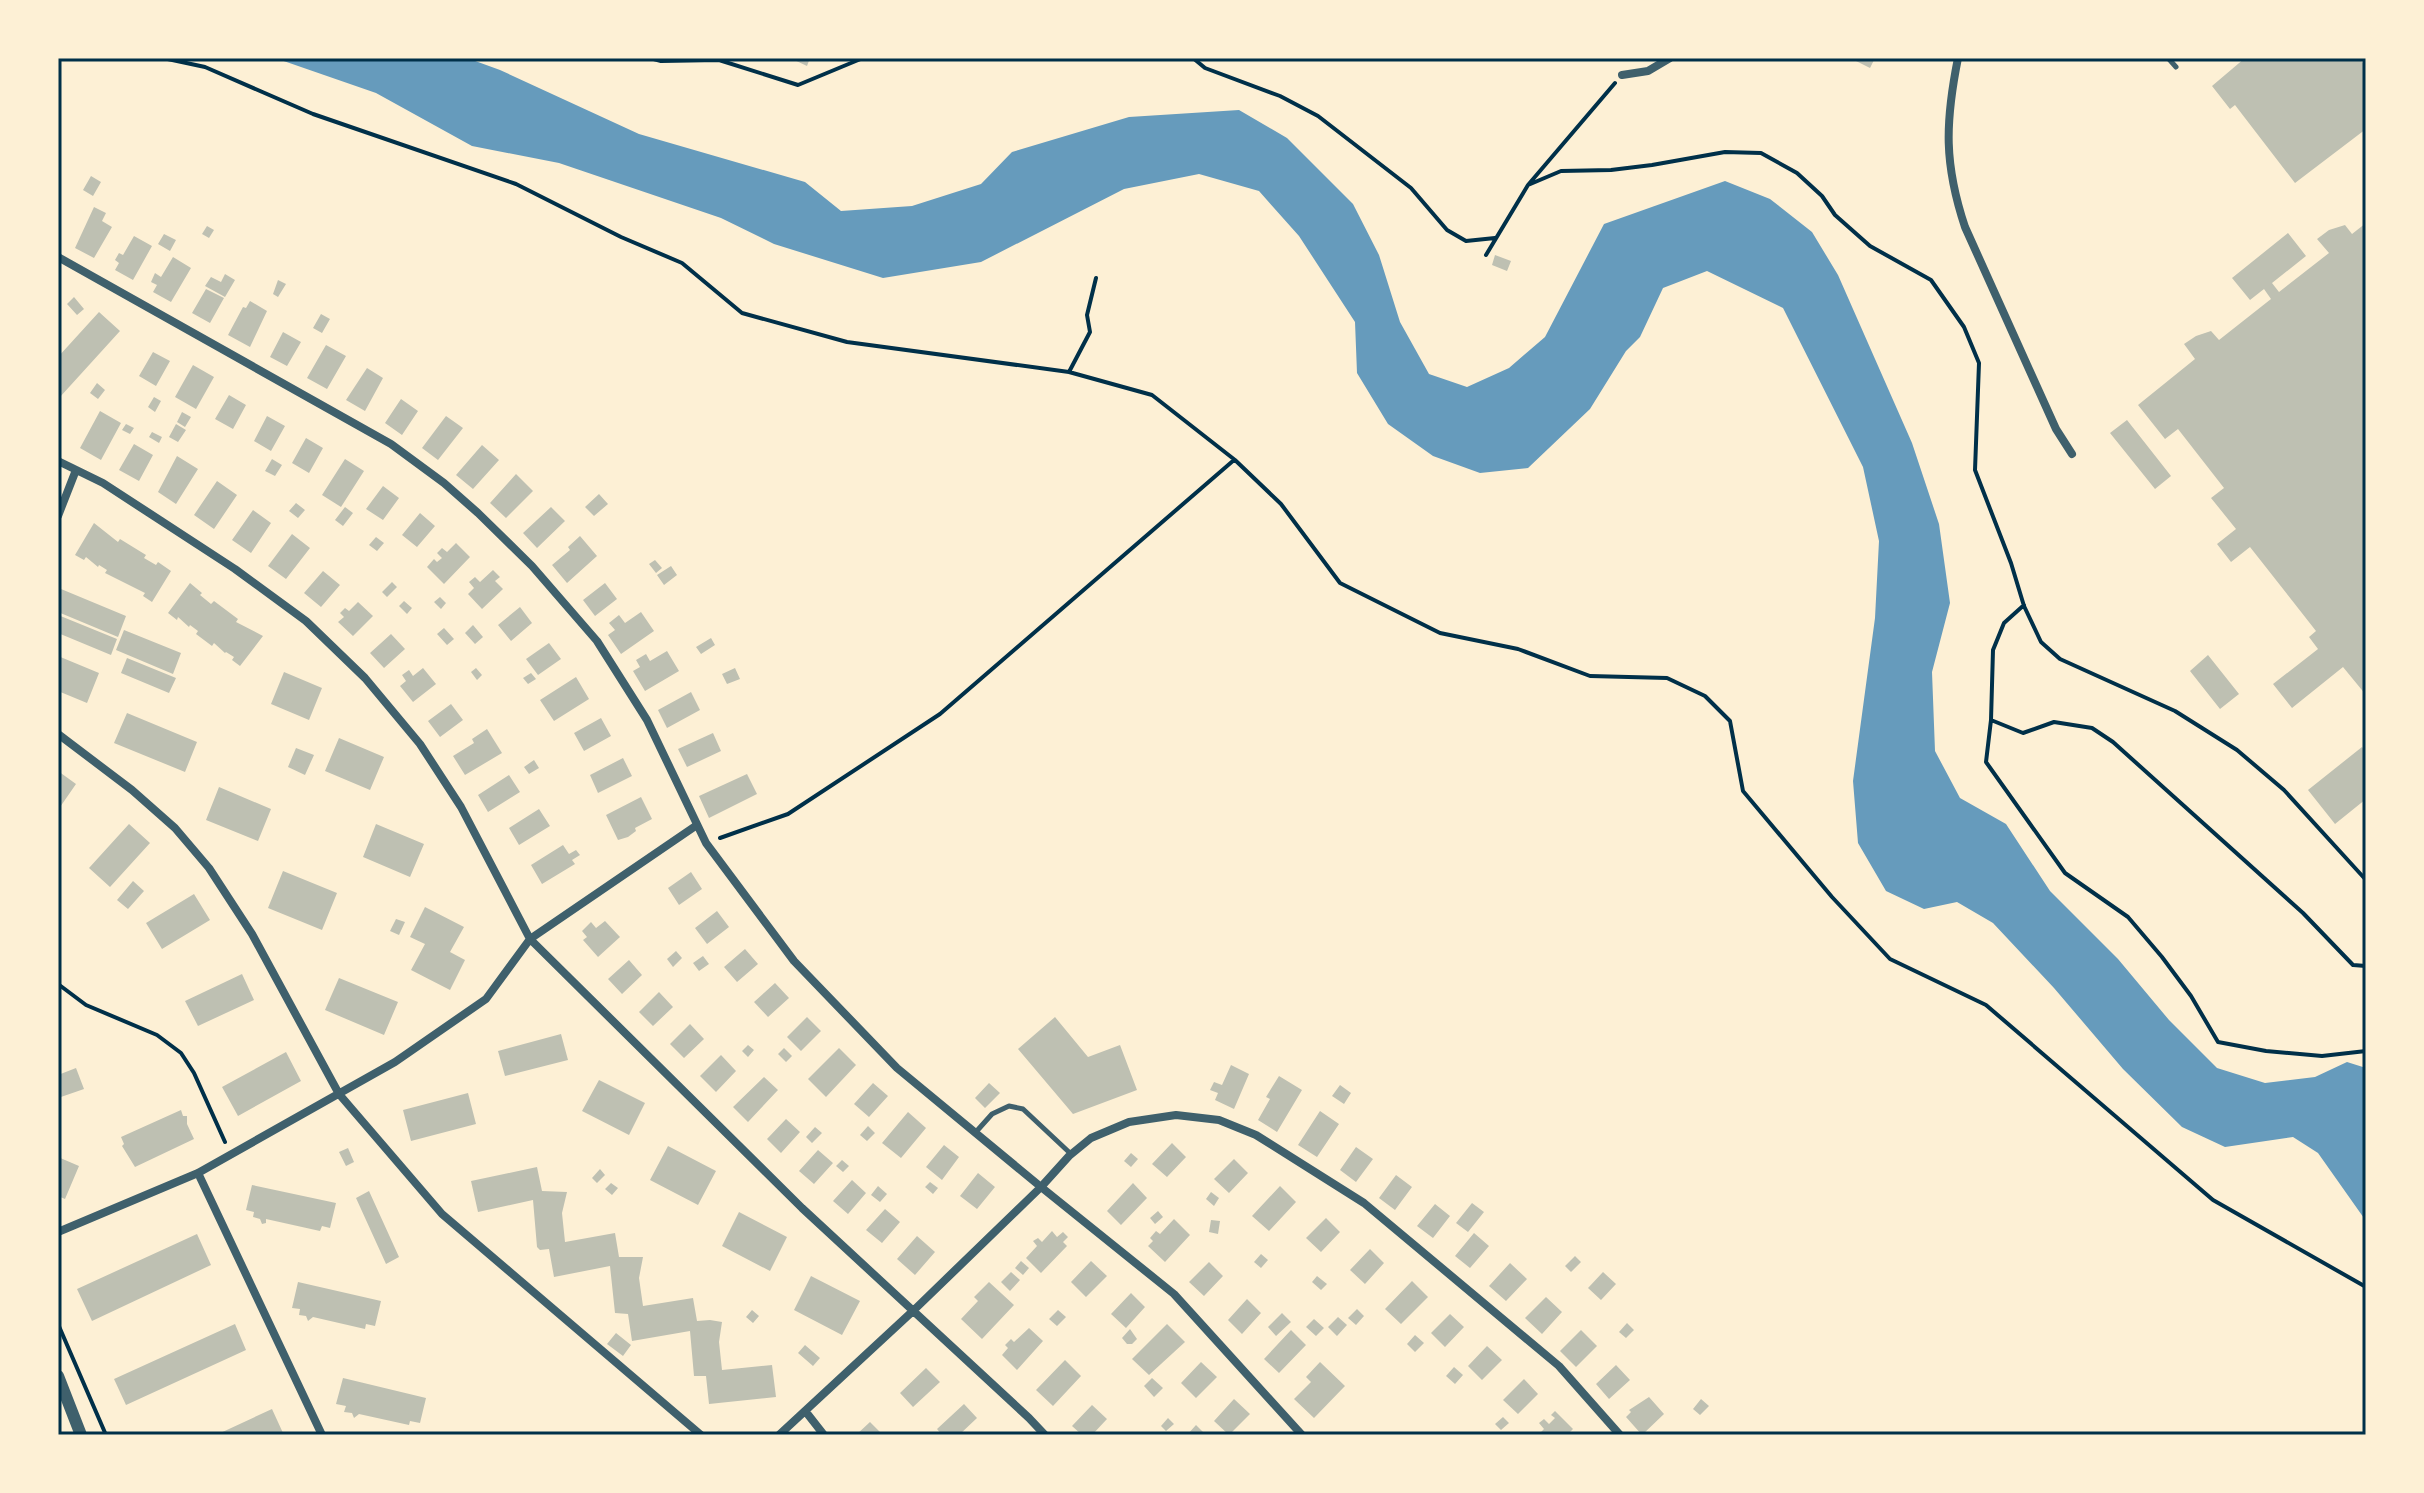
<svg xmlns="http://www.w3.org/2000/svg" width="2424" height="1493" viewBox="0 0 2424 1493" font-family="'Fira Sans',sans-serif">
<style>
.water{fill:#669bbc}
.building{fill:#bec0b2}
.lines{fill:none;stroke-linecap:round;stroke-linejoin:round}
.path{stroke:#003049;stroke-width:4}
.service{stroke:#3f606c;stroke-width:5}
.minor{stroke:#3f606c;stroke-width:8}
.tertiary{stroke:#3f606c;stroke-width:12}
.neatline{fill:none;stroke:#003049;stroke-width:3}
</style>
<rect width="100%" height="100%" fill="#fdf0d5"/>
<!-- water -->
<path class="water" d="M275 58H467L500 70 639 134 805 182 841 211 912 206 981 184 1012 152 1129 117 1239 110 1287 138 1353 204 1379 255 1400 322 1429 374 1467 387 1509 368 1545 337 1604 224 1725 181 1770 199 1812 232 1838 275 1912 443 1939 524 1950 603 1932 672 1935 751 1960 798 2006 824 2050 891 2118 959 2169 1020 2217 1068 2265 1083 2315 1077 2347 1062 2366 1068V1221L2318 1153 2293 1137 2225 1147 2182 1127 2123 1069 2054 988 1993 923 1957 902 1924 909 1886 891 1858 843 1853 781 1875 618 1879 541 1863 467 1783 308 1707 271 1663 288 1640 337 1626 351 1590 409 1528 468 1480 473 1433 456 1388 424 1357 373 1355 322 1299 236 1259 191 1199 174 1124 189 981 262 883 278 774 244 721 218 559 163 472 146 376 93Z"/>
<!-- building -->
<path class="building" d="M790 58H810L807 66Z
M1850 58H1875L1870 68Z
M2245 58H2359L2366 67V129L2295 183 2235 105 2230 109 2212 86Z
M91 176 101 182 93 196 83 190Z
M94 207 106 213 102 221 112 227 94 258 75 248Z
M2366 223V695L2343 667 2292 708 2273 684 2318 649 2309 637 2316 631 2250 547 2231 562 2217 544 2236 529 2211 498 2224 488 2178 429 2165 439 2138 405 2195 359 2184 344 2196 336 2211 331 2219 340 2271 299 2264 289 2250 300 2232 278 2288 233 2306 256 2272 283 2279 292 2329 253 2317 239 2329 230 2345 225 2352 234Z
M207 226 214 230 209 238 202 234Z
M164 234 176 240 170 251 158 244Z
M134 236 152 246 133 280 115 270 119 263 115 260 119 253 123 255Z
M1495 255 1511 261 1507 271 1492 265Z
M173 257 191 268 171 302 153 292 157 285 151 282 155 273 161 277Z
M225 274 235 280 225 297 205 286 211 277 221 282Z
M278 280 286 284 278 297 273 294Z
M206 289 224 298 210 323 192 313Z
M74 297 84 309 77 315 67 304Z
M250 301 267 311 250 347 228 335 243 307 246 308Z
M99 312 120 331 60 397 58 395V357Z
M321 314 330 319 322 333 313 328Z
M283 332 301 342 287 366 270 357Z
M326 345 346 356 327 389 307 378Z
M153 352 170 361 156 386 139 376Z
M193 365 214 377 196 409 175 397Z
M367 368 383 378 365 411 346 400Z
M97 383 105 390 98 399 90 393Z
M229 395 246 405 233 429 215 419Z
M154 397 161 401 155 412 148 407Z
M401 399 418 411 402 435 385 423Z
M100 411 121 423 101 460 80 448Z
M182 412 191 417 185 427 177 422Z
M267 416 285 426 271 451 254 441Z
M446 416 463 428 438 460 422 448Z
M2127 420 2171 476 2155 489 2110 433Z
M126 424 134 428 130 434 122 430Z
M176 424 186 430 178 442 169 437Z
M152 432 162 437 159 443 149 437Z
M306 438 323 448 309 473 292 463Z
M134 444 153 455 139 481 119 470Z
M482 445 499 460 473 489 456 475Z
M177 456 198 469 176 504 158 492Z
M272 459 282 465 275 476 265 471Z
M345 459 364 471 341 507 322 495Z
M516 474 533 491 506 518 490 503Z
M217 481 237 495 214 529 194 515Z
M383 486 399 498 383 520 366 509Z
M599 494 608 504 594 516 585 507Z
M296 503 305 510 298 518 289 511Z
M345 507 353 513 343 526 335 520Z
M551 507 565 521 537 548 523 533Z
M253 510 271 523 251 553 232 540Z
M420 513 435 526 417 547 402 535Z
M94 523 118 542 120 539 146 555 144 558 156 565 158 562 171 571 152 602 143 596 145 593 105 573 107 570 99 565 98 567 86 557 84 560 75 555Z
M292 534 310 548 286 579 268 566Z
M580 536 597 556 567 583 552 565 570 550 568 547Z
M376 537 384 543 377 551 369 545Z
M456 543 470 557 444 584 427 567 434 559 437 562 442 558 437 553 442 548 447 552Z
M655 560 662 568 656 573 649 564Z
M671 566 677 575 664 585 657 575Z
M493 570 500 577 495 581 503 589 482 609 468 594 474 588 469 582 475 577 480 582Z
M323 571 340 585 321 607 304 593Z
M392 582 397 587 387 597 382 592Z
M190 583 202 593 200 595 211 604 214 601 238 619 236 622 263 636 240 666 232 660 234 657 226 652 225 653 214 643 212 646 196 634 198 631 190 625 189 627 178 617 177 620 168 613Z
M605 583 617 599 595 616 583 600Z
M61 589 126 616 118 637 58 612Z
M440 597 446 603 441 609 434 602Z
M404 601 412 608 407 614 399 606Z
M358 602 373 616 353 636 338 622 344 617 340 613 345 608 349 611Z
M520 607 532 623 511 641 498 625Z
M641 612 654 631 621 654 608 635 615 630 609 623 619 615 625 623Z
M58 615 117 639 111 655 58 633Z
M473 625 483 637 475 644 465 633Z
M444 628 454 639 447 645 437 634Z
M124 630 181 653 173 674 116 650Z
M391 634 405 649 384 668 370 653Z
M711 638 715 645 701 654 696 647Z
M549 643 561 659 538 675 526 659Z
M667 651 679 671 645 691 633 671 640 667 636 660 646 654 650 661Z
M2208 655 2239 694 2220 709 2190 671Z
M58 656 99 673 87 703 58 691Z
M127 658 176 678 169 693 121 673Z
M423 668 436 684 413 702 400 686 406 681 402 675 409 670 413 676Z
M476 668 482 675 477 680 471 672Z
M735 668 740 679 727 684 722 674Z
M284 672 322 688 309 720 271 704Z
M531 673 536 679 528 684 523 678Z
M576 677 589 699 554 721 540 700Z
M691 692 700 710 667 728 658 710Z
M451 704 463 720 440 737 428 721Z
M127 713 197 742 185 772 114 743Z
M601 718 611 736 584 751 574 733Z
M487 729 502 753 465 775 453 756 474 743 472 739Z
M713 733 721 751 687 767 678 749Z
M339 738 384 757 370 790 325 771Z
M2362 747 2366 752V799L2335 824 2308 790Z
M296 748 314 755 305 775 288 767Z
M623 758 632 776 598 793 590 775Z
M534 760 539 768 529 774 524 767Z
M58 771 76 784 58 810Z
M747 774 757 794 709 818 699 796Z
M509 775 520 792 488 812 478 795Z
M219 787 271 809 258 841 206 820Z
M641 797 652 819 635 828 636 831 628 837 618 840 606 815Z
M539 809 550 826 519 845 509 828Z
M129 824 150 843 110 887 89 868Z
M376 824 424 844 410 877 363 857Z
M563 845 569 854 576 850 580 855 572 860 575 864 542 884 531 865Z
M283 871 337 893 322 930 268 908Z
M691 872 702 889 679 905 668 888Z
M133 881 144 891 128 909 117 900Z
M194 894 210 920 162 949 146 923Z
M425 907 464 927 450 952 465 960 450 990 411 970 425 944 410 937Z
M717 911 729 927 707 944 695 928Z
M396 919 405 922 399 935 390 931Z
M605 921 620 937 598 957 583 940 587 937 582 931 591 922 596 928Z
M745 949 758 964 737 982 724 967Z
M676 951 682 958 673 967 667 959Z
M703 956 709 964 699 971 693 963Z
M629 960 642 975 622 994 608 979Z
M242 974 254 1000 198 1026 185 1001Z
M339 978 398 1002 384 1035 325 1010Z
M775 983 789 998 768 1017 754 1002Z
M659 992 673 1007 653 1026 639 1012Z
M807 1017 821 1031 801 1051 787 1037Z
M1055 1017 1088 1057 1120 1045 1137 1090 1073 1114 1018 1049Z
M690 1024 704 1039 684 1058 670 1044Z
M561 1034 568 1060 505 1076 498 1051Z
M748 1045 754 1050 748 1057 742 1051Z
M784 1048 792 1056 786 1062 778 1054Z
M839 1048 856 1065 826 1097 808 1079Z
M286 1052 301 1081 238 1116 222 1087Z
M721 1055 736 1071 716 1092 700 1076Z
M1231 1065 1249 1074 1234 1109 1215 1100 1218 1093 1210 1090 1214 1082 1222 1085Z
M76 1068 84 1089 58 1098V1075Z
M1279 1076 1302 1090 1277 1132 1258 1120 1270 1099 1266 1097Z
M764 1077 778 1090 748 1122 733 1107Z
M599 1080 645 1103 629 1135 582 1111Z
M873 1083 888 1096 869 1117 854 1104Z
M989 1083 1000 1093 985 1108 975 1098Z
M1340 1085 1351 1093 1344 1104 1332 1096Z
M468 1093 476 1124 411 1141 403 1110Z
M181 1110 183 1116H187V1124L194 1139 135 1167 122 1146 124 1144 121 1137Z
M1320 1111 1339 1124 1317 1157 1298 1145Z
M908 1112 926 1128 901 1158 882 1143Z
M786 1119 800 1132 781 1153 767 1139Z
M868 1126 875 1133 867 1141 860 1135Z
M815 1127 822 1133 812 1143 806 1137Z
M1172 1143 1186 1157 1167 1177 1152 1164Z
M944 1145 959 1157 942 1180 926 1167Z
M668 1146 716 1171 698 1205 650 1180Z
M1356 1147 1373 1159 1356 1182 1340 1170Z
M348 1148 354 1162 346 1166 339 1152Z
M818 1150 833 1163 814 1184 799 1171Z
M1131 1153 1138 1159 1131 1167 1124 1161Z
M58 1157 79 1166 65 1199 58 1196Z
M1234 1159 1248 1173 1229 1193 1214 1179Z
M842 1160 849 1166 843 1172 836 1166Z
M537 1167 542 1191 567 1192 562 1213 565 1242 615 1233 619 1257H643L639 1278 643 1306 693 1298 697 1321 710 1320 722 1322 719 1342 722 1370 772 1365 776 1397 709 1404 706 1376H694L690 1331 632 1341 628 1314 615 1313 610 1266 554 1277 549 1249 540 1250 537 1247 533 1200 478 1212 471 1181Z
M600 1169 605 1175 597 1183 592 1178Z
M978 1173 995 1187 977 1209 960 1196Z
M1396 1175 1412 1187 1395 1210 1379 1198Z
M852 1180 866 1193 848 1214 833 1201Z
M930 1182 938 1188 933 1194 925 1187Z
M611 1183 618 1188 612 1195 605 1189Z
M1133 1183 1147 1198 1121 1225 1107 1211Z
M252 1185 336 1203 330 1228 322 1226 320 1231 266 1219V1223L262 1224 260 1219 253 1217 254 1212 246 1210Z
M878 1186 887 1194 880 1202 871 1195Z
M1280 1186 1296 1202 1269 1231 1252 1216Z
M369 1191 399 1257 386 1264 356 1198Z
M1211 1192 1219 1198 1214 1206 1206 1199Z
M1472 1203 1484 1212 1468 1232 1456 1223Z
M1435 1204 1450 1216 1433 1238 1417 1226Z
M885 1209 900 1222 882 1243 866 1230Z
M1158 1211 1163 1217 1155 1224 1150 1218Z
M739 1212 787 1237 770 1271 722 1246Z
M1326 1218 1340 1232 1321 1252 1306 1238Z
M1174 1219 1190 1235 1165 1262 1148 1246 1153 1241 1150 1238 1156 1231 1160 1234Z
M1211 1220 1220 1221 1218 1234 1209 1232Z
M1052 1231 1057 1237 1063 1232 1068 1237 1063 1242 1067 1246 1041 1273 1026 1258 1037 1246 1033 1241 1038 1238 1042 1242Z
M1474 1233 1489 1246 1470 1268 1455 1256Z
M197 1234 211 1265 92 1321 77 1289Z
M917 1236 935 1252 915 1275 897 1259Z
M1370 1249 1384 1263 1365 1284 1350 1270Z
M1261 1254 1268 1260 1261 1268 1254 1262Z
M1575 1256 1581 1262 1571 1272 1565 1266Z
M1021 1261 1029 1268 1023 1275 1015 1268Z
M1091 1261 1107 1276 1086 1297 1071 1282Z
M1209 1262 1223 1276 1204 1296 1189 1282Z
M1510 1263 1527 1279 1506 1301 1489 1286Z
M1011 1272 1020 1280 1010 1291 1001 1282Z
M1603 1272 1616 1284 1601 1300 1588 1288Z
M811 1276 860 1301 842 1335 794 1310Z
M1317 1276 1327 1284 1321 1290 1312 1282Z
M1412 1281 1428 1297 1401 1324 1385 1309Z
M298 1282 381 1301 375 1326 366 1324 365 1329 313 1317 308 1321 306 1316 299 1315 300 1309 292 1308Z
M989 1282 1014 1305 982 1339 961 1319 978 1301 974 1297Z
M1131 1293 1145 1307 1126 1328 1111 1314Z
M1546 1297 1562 1312 1542 1334 1525 1318Z
M1247 1299 1261 1313 1242 1334 1228 1320Z
M1357 1309 1364 1316 1356 1325 1348 1318Z
M752 1310 759 1316 753 1323 746 1317Z
M1058 1310 1066 1317 1057 1326 1049 1319Z
M1282 1313 1291 1322 1276 1336 1268 1327Z
M1450 1314 1464 1327 1445 1347 1431 1333Z
M1338 1317 1347 1325 1337 1336 1328 1327Z
M1314 1319 1324 1328 1316 1336 1306 1327Z
M1627 1323 1634 1330 1626 1338 1619 1332Z
M235 1324 246 1350 126 1405 114 1379Z
M1167 1324 1185 1342 1149 1375 1132 1359Z
M1029 1328 1043 1341 1017 1370 1002 1355 1008 1348 1005 1345 1011 1339 1014 1342Z
M1130 1329 1137 1339 1132 1344H1127L1122 1338Z
M1291 1330 1306 1345 1279 1373 1264 1359Z
M1581 1330 1597 1346 1576 1367 1560 1351Z
M616 1333 631 1345 623 1356 607 1344Z
M1415 1335 1424 1343 1415 1352 1407 1344Z
M805 1345 820 1358 813 1366 798 1353Z
M1487 1346 1502 1360 1482 1380 1468 1366Z
M1065 1360 1081 1376 1053 1406 1036 1390Z
M1201 1362 1217 1377 1196 1398 1181 1383Z
M1320 1362 1345 1386 1314 1418 1294 1399 1311 1382 1306 1377Z
M1616 1365 1630 1380 1609 1399 1596 1384Z
M1454 1367 1463 1375 1455 1384 1446 1376Z
M926 1368 940 1382 913 1407 900 1393Z
M343 1378 426 1398 420 1423 410 1421 409 1425 359 1414 354 1418 352 1413 344 1412 346 1406 336 1404Z
M1152 1378 1163 1388 1154 1397 1144 1386Z
M1524 1379 1538 1394 1518 1414 1503 1400Z
M1649 1397 1664 1414 1642 1435 1626 1417 1631 1412 1629 1410Z
M1234 1399 1250 1414 1229 1435 1214 1421Z
M1701 1399 1709 1406 1700 1415 1693 1409Z
M964 1404 977 1418 959 1435H942L937 1429Z
M1092 1405 1107 1419 1092 1435H1082L1072 1426Z
M272 1409 283 1433 278 1435H216Z
M1555 1411 1573 1429 1567 1435H1538L1544 1429 1539 1423 1544 1419 1549 1424 1555 1418 1551 1415Z
M1503 1417 1509 1423 1501 1430 1495 1424Z
M1168 1418 1174 1424 1166 1431 1161 1426Z
M870 1422 883 1435H856Z
M1196 1425 1204 1433 1201 1435H1187Z"/>
<g class="lines">
<!-- path -->
<path class="path" d="M163 58 205 67 313 114 516 184 621 237 682 263 742 313 847 342 1069 372 1152 395 1235 460 1281 504 1340 583 1440 633 1518 649 1590 676 1667 678 1705 696 1730 721 1743 791 1832 897 1890 959 1986 1005 2213 1200 2366 1287
M650 58 661 61 719 60 798 85 863 58
M1193 58 1205 68 1280 96 1318 116 1411 188 1447 230 1466 241 1495 238
M1528 185 1561 171 1611 170 1652 165 1725 152 1761 153 1797 173 1822 196 1835 215 1870 246 1931 280 1964 327 1979 363 1975 470 2011 563 2024 606 2041 642 2060 659 2175 711 2237 750 2284 790 2366 880
M1486 255 1528 185 1615 83
M1069 372 1090 332 1087 315 1096 278
M2024 605 2004 623 1993 650 1991 720 1986 762 2065 873 2128 917 2162 957 2191 996 2218 1042 2266 1051 2322 1056 2366 1051
M1991 720 2023 733 2054 722 2092 728 2113 742 2303 913 2353 965 2366 966
M720 838 788 814 940 714 1234 460
M58 984 86 1005 157 1035 181 1053 194 1073 225 1142
M58 1324 106 1435"/>
<!-- service -->
<path class="service" d="M2168 58 2176 67
M975 1133 992 1114 1009 1106 1023 1109 1071 1154"/>
<!-- minor -->
<path class="minor" d="M1958 58C1945 123 1944 164 1965 227L2056 429 2072 454
M1622 75 1648 71 1670 58
M58 257 391 444 444 483 478 513 532 566 597 641 647 720 706 843 794 961 897 1068 1041 1187 1174 1294 1302 1435
M58 461 103 483 235 569 306 621 365 678 420 744 461 807 530 939 802 1208 1029 1418 1045 1435
M58 516 76 470
M58 734 132 790 175 828 209 868 252 934 339 1094 442 1214 701 1435
M198 1173 322 1435
M58 1232 198 1173 395 1062 486 999 530 939 697 825
M806 1412 824 1435
M779 1435 914 1310 1041 1187 1069 1156 1091 1138 1129 1122 1176 1115 1219 1120 1256 1135 1364 1203 1559 1366 1620 1435"/>
<!-- tertiary -->
<path class="tertiary" d="M58 1376 81 1435"/>
</g>
<!-- border -->
<rect width="2424" height="1493" fill="none" stroke="#fdf0d5" stroke-width="120"/>
<rect x="60" y="60" width="2304" height="1373" class="neatline"/>
</svg>
